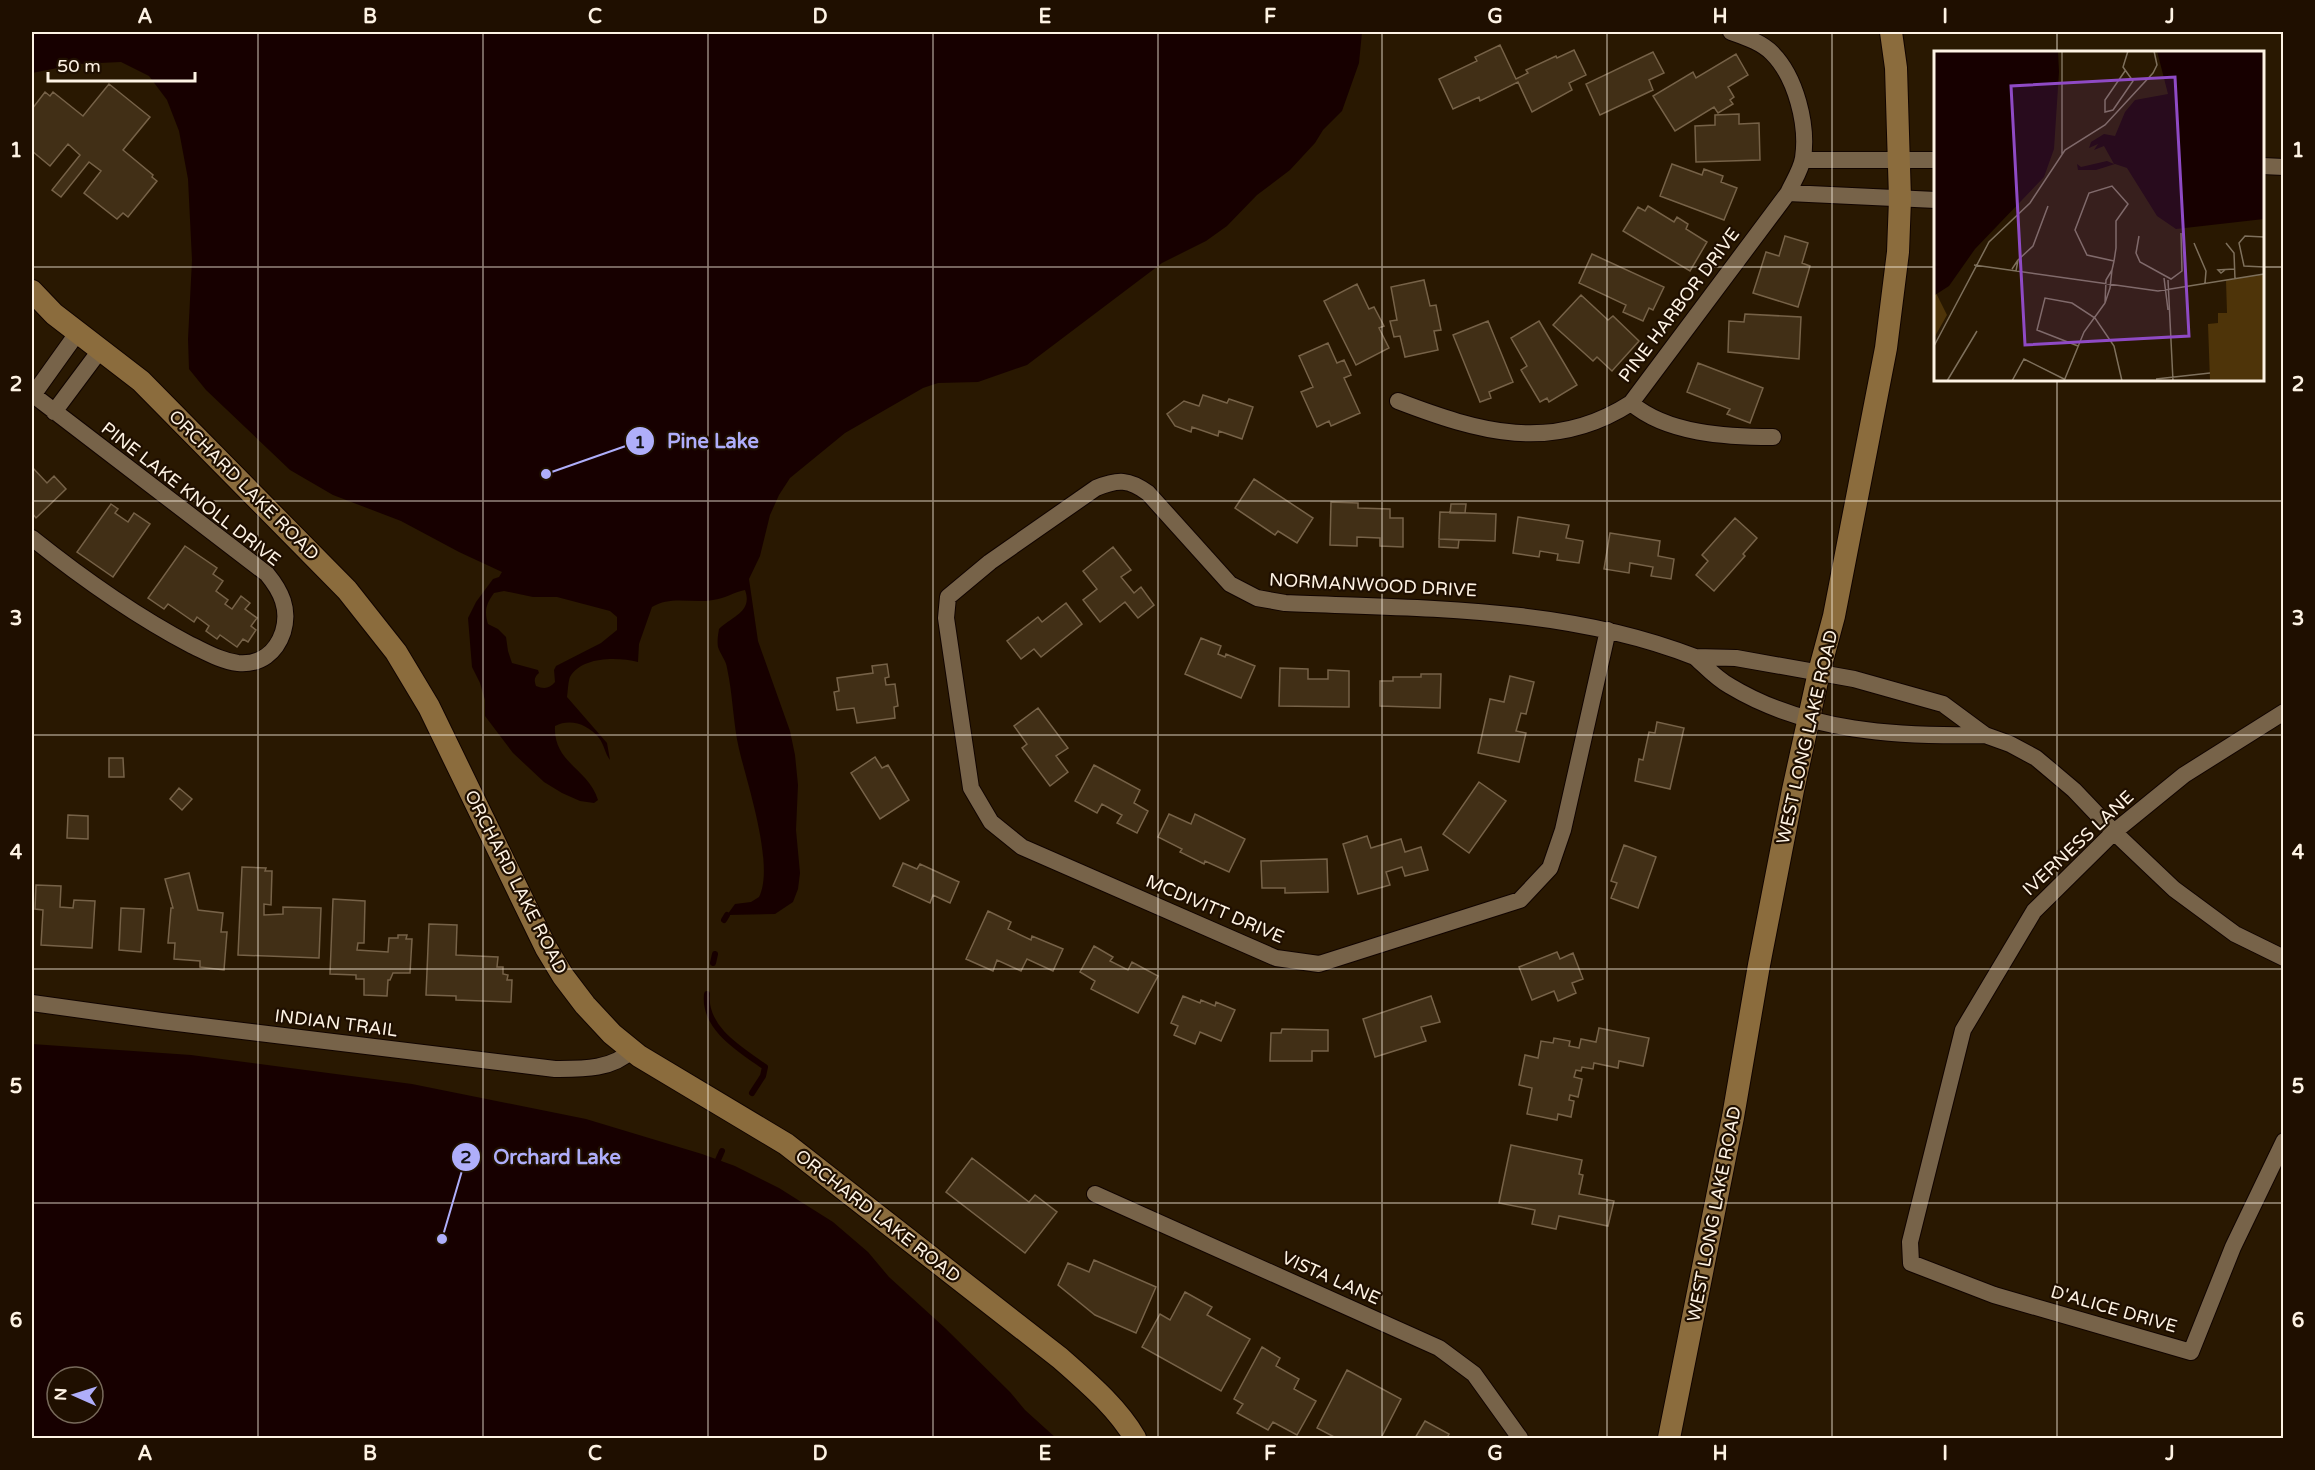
<svg xmlns="http://www.w3.org/2000/svg" width="2315" height="1470" viewBox="0 0 2315 1470" font-family="'Varela Round',sans-serif">
<style>
.water{fill:#170000;fill-rule:evenodd}
.lines{fill:none;stroke-linecap:round;stroke-linejoin:round}
.stream{stroke:#170000;stroke-width:6}
.building{fill:#412f16;stroke:#766248;stroke-width:1.5}
.minor-casing{stroke:#110400;stroke-width:18}
.secondary-casing{stroke:#110400;stroke-width:24}
.minor{stroke:#776349;stroke-width:16}
.secondary{stroke:#8b6c3d;stroke-width:22}
.grid{fill:none;stroke:#fef3e4;stroke-width:1.5;stroke-opacity:0.55}
.labels{text-anchor:middle;dominant-baseline:central;stroke-width:4.5;stroke-linejoin:round;paint-order:stroke}
.street-label{font-size:18px;fill:#fef3e4;stroke:#1f0f00}
.inset-road{fill:none;stroke:#7e705c;stroke-width:1.5}
.view{fill:#8f4ac5;fill-opacity:0.15;stroke:#8f4ac5;stroke-width:3}
.inset-edge{fill:none;stroke:#fef3e4;stroke-width:3}
.leader{fill:none;stroke:#afaefa;stroke-width:2}
.callout-dot{fill:#afaefa;stroke:#1f0f00;stroke-width:2}
.mark-label{font-size:18px;text-anchor:middle;font-weight:bold;fill:#111}
.callout-label{font-size:20px;text-anchor:middle;font-weight:bold;fill:#afaefa;stroke:#1f0f00;stroke-width:4.5;stroke-linejoin:round;paint-order:stroke}
.neatline{fill:none;stroke:#fef3e4;stroke-width:2}
.grid-label{font-size:20px;text-anchor:middle;font-weight:bold;fill:#fef3e4}
</style>
<rect width="100%" height="100%" fill="#291801"/>
<!-- water -->
<path class="water" d="M32 32H1362L1359 63 1342 111 1323 130 1315 143 1290 170 1257 195 1227 226 1206 241 1162 263 1027 365 978 382 938 383 923 388 845 433 790 478 779 495 770 515 760 556 749 579 758 641 790 731 795 755 798 785 796 830 800 873 798 889 793 902 775 914 727 915 735 904 751 902 759 897C775 866 747 783 739 749 733 723 733 695 727 668 726 660 720 654 718 647 717 641 718 635 719 629 732 616 753 612 745 590 734 592 724 599 713 600 692 604 672 595 652 607L639 644 638 662C618 657 582 656 570 677 568 682 568 691 567 697L607 743 610 760C605 754 604 744 599 738 588 724 570 718 555 726 553 763 589 769 598 800L594 803 580 801 562 793 544 782 513 753 485 716V700L480 683 472 667 468 618 476 602 493 579 499 577 502 572 459 552 401 521 333 495 290 470 206 390 189 369 188 339 192 260 188 179 179 131 167 100 149 76 121 62 78 64 32 73ZM504 591 533 597H557L610 611 617 617V630L601 643 556 666 554 670 555 682C549 689 544 689 536 686 534 681 534 677 539 673L538 670 512 663 508 651 506 637 498 629 488 624C484 611 486 604 494 593Z
M32 1044 191 1055 412 1084 586 1119 702 1154 735 1166 779 1188 833 1222 868 1252 889 1277 945 1328 1010 1392 1025 1410 1056 1438H32ZM57 1377H93V1413H57Z"/>
<g class="lines">
<!-- stream -->
<path class="stream" d="M724 920 727 915
M713 963 715 954
M707 994C703 1028 741 1050 765 1067L763 1076 752 1093
M718 1160 722 1151"/>
</g>
<!-- building -->
<path class="building" d="M1500 45 1516 79 1528 73 1526 70 1556 56 1557 58 1574 50 1586 75 1569 83 1572 90 1532 112 1518 82 1480 101 1479 97 1453 109 1439 79 1477 61 1475 57Z
M1653 52 1664 73 1649 80 1653 90 1600 115 1586 84Z
M1736 54 1748 75 1728 87 1734 97 1730 100 1733 104 1718 113 1714 107 1675 131 1653 96 1693 72 1696 78Z
M109 84 150 117 123 150 153 175 152 177 157 181 128 217 123 213 117 219 84 193 101 171 89 162 61 197 52 190 80 155 68 144 50 166 32 151V109L45 92 50 96 53 92 83 116Z
M1739 114V124L1759 123 1760 160 1696 162 1695 126 1715 125V115Z
M1672 164 1702 175 1704 169 1723 176 1721 182 1737 188 1724 220 1660 196Z
M1648 206 1674 222 1677 217 1688 224 1686 229 1707 242 1690 271 1623 231 1638 207 1645 211Z
M1785 236 1808 243 1802 263 1810 266 1798 307 1753 293 1766 252 1779 256Z
M1592 254 1664 287 1653 310 1649 308 1643 321 1623 312 1626 305 1579 283Z
M1424 280 1430 306 1436 305 1441 330 1434 331 1438 350 1405 357 1400 336 1394 337 1390 321 1397 320 1391 287Z
M1357 284 1369 309 1374 307 1384 326 1379 328 1389 348 1356 365 1324 301Z
M1581 295 1608 320 1613 316 1639 341 1612 371 1597 357 1593 361 1553 325Z
M1745 314 1801 317 1799 359 1728 352 1729 321 1744 322Z
M1488 321 1513 382 1489 392 1491 398 1480 402 1453 335Z
M1539 321 1577 385 1549 402 1547 398 1540 402 1521 370 1527 366 1511 338Z
M1328 343 1337 363 1344 360 1351 375 1344 378 1360 413 1331 426 1329 421 1317 427 1301 392 1313 387 1299 356Z
M1698 363 1763 388 1750 423 1727 414 1730 409 1687 392Z
M1203 395 1227 403 1229 399 1253 407 1242 439 1219 431 1218 436 1192 427 1191 432 1175 426 1167 414 1184 401 1199 406Z
M32 467 47 483 54 476 66 489 36 518 32 513Z
M1254 479 1313 518 1297 543 1278 531 1275 535 1235 508Z
M1331 502 1358 503V508L1390 509V518H1403V547L1380 546V538L1357 537V546L1330 545Z
M111 504 118 509 115 513 128 522 134 513 150 524 113 577 77 552Z
M1451 504H1466L1465 513H1450Z
M1440 512 1496 514 1495 541 1439 539Z
M1518 517 1569 525 1566 538 1583 541 1579 563 1557 560 1558 554 1540 551 1539 557 1513 553Z
M1735 518 1757 538 1743 554 1745 556 1714 591 1696 575 1708 561 1702 555Z
M1610 533 1660 541 1658 556 1674 559 1671 579 1651 576 1653 567 1630 563 1629 573 1604 569Z
M1439 539 1459 540 1458 548 1439 547Z
M185 546 217 568 213 574 223 581 216 591 228 600 225 604 232 609 241 596 250 603 245 609 257 618 251 626 256 630 248 642 243 639 237 647 220 635 217 639 206 631 209 626 197 617 194 622 168 604 164 609 148 598Z
M1113 547 1131 570 1121 577 1134 593 1141 587 1154 605 1138 618 1125 602 1100 622 1083 600 1097 589 1083 571Z
M1066 603 1082 624 1041 657 1034 649 1021 659 1007 641 1038 617 1042 622Z
M1201 638 1221 646 1218 654 1225 657 1226 654 1255 666 1241 698 1185 674Z
M887 664 889 677 885 678 886 685 895 684 898 706 894 707 895 718 857 723 854 708 837 710 834 692 839 691 837 678 873 673 872 666Z
M1280 668 1308 669V679H1328V670L1349 671V707L1279 706Z
M1421 674H1441L1440 708 1380 706V681H1393V677H1421Z
M1510 676 1534 682 1526 714 1521 713 1516 731 1526 733 1519 762 1478 753 1490 699 1504 702Z
M1038 708 1068 748 1056 756 1068 772 1050 786 1022 748 1027 744 1014 726Z
M1657 722 1684 728 1670 789 1635 781 1639 759 1643 760 1649 732 1655 733Z
M875 757 882 768 888 765 909 800 880 819 851 773Z
M109 758H123L124 777H109Z
M1094 765 1140 790 1134 803 1148 811 1137 833 1117 823 1122 815 1102 804 1097 813 1075 801Z
M1479 782 1506 801 1469 853 1443 834Z
M179 788 192 799 182 810 170 799Z
M1169 814 1191 824 1195 814 1245 839 1229 872 1205 861 1204 864 1180 852 1182 849 1158 837Z
M68 815 88 816V839L67 838Z
M1367 836 1371 848 1401 839 1405 852 1421 847 1428 870 1405 876 1402 867 1386 872 1390 885 1358 894 1343 844Z
M1624 845 1656 857 1638 908 1611 898 1617 883 1611 881Z
M1327 859 1328 892 1285 893V888H1262L1261 861Z
M903 863 917 869 920 864 959 882 950 903 933 895 930 903 893 886Z
M242 867 266 868 265 871H272L271 905 264 904V915L283 914V907L321 908 319 958 238 955Z
M189 873 198 910 223 913 221 932H227L224 970 200 967V961L174 959 175 943H168L171 908H173L165 879Z
M36 885 61 886 60 907 73 908 74 900 95 901 92 948 41 945 43 910 35 909Z
M333 899 365 901 364 943H358L357 950 388 952 389 938H398V935H407L406 939H412L410 973H393L390 980H388L387 996 364 995V979H356V975L330 974Z
M121 908 144 909 141 952 119 950Z
M988 911 1011 922 1008 929 1031 940 1032 936 1063 949 1053 971 1027 959 1021 971 997 960 993 971 966 959Z
M429 924 457 925 456 955 498 957 497 967H503V974L508 975 507 980H512L511 1002 456 1000V996L426 995Z
M1094 946 1113 957 1110 961 1128 970 1132 962 1158 976 1138 1013 1091 989 1095 981 1080 972Z
M1557 952 1560 959 1573 953 1583 979 1572 983 1576 993 1558 1001 1554 991 1532 1000 1519 967Z
M1183 996 1200 1003 1201 1000 1215 1006 1216 1002 1235 1010 1221 1041 1200 1032 1195 1044 1174 1035 1178 1026 1171 1023Z
M1431 996 1440 1022 1421 1027 1426 1041 1375 1057 1363 1019Z
M1599 1028 1649 1038 1643 1066 1619 1061 1618 1068 1594 1063 1593 1069 1582 1067 1581 1071 1576 1070 1574 1077 1582 1079 1578 1097 1570 1095 1569 1100 1574 1101 1571 1117 1558 1114 1557 1120 1527 1114 1532 1088 1519 1085 1525 1055 1538 1058 1541 1041 1553 1043 1554 1038 1570 1041 1569 1046 1579 1048 1581 1039 1596 1042Z
M1282 1029 1328 1030V1051H1312V1061H1270L1271 1033H1281Z
M1511 1145 1582 1160 1579 1174 1583 1175 1579 1194 1614 1201 1608 1226 1559 1216 1556 1229 1532 1224 1535 1210 1499 1203Z
M972 1158 1029 1202 1035 1195 1057 1212 1025 1253 946 1192Z
M1094 1260 1156 1287 1136 1333 1095 1315 1058 1285 1068 1263 1089 1272Z
M1185 1292 1212 1307 1207 1315 1250 1339 1221 1391 1142 1347 1160 1314 1170 1320Z
M1262 1347 1280 1358 1276 1366 1299 1379 1294 1389 1316 1401 1297 1435 1273 1422 1268 1430 1237 1413 1243 1404 1234 1399Z
M1347 1370 1401 1399 1381 1438H1336L1317 1428Z
M1425 1421 1449 1434 1447 1438H1415Z"/>
<g class="lines">
<!-- minor casing -->
<g class="minor-casing">
<path id="minor" d="M1803 160H1936
M2262 166 2284 167
M1788 193 1936 200
M32 394 267 574C281 591 290 609 283 632 276 653 260 665 238 663 221 661 206 652 191 645 134 615 82 578 32 538
M33 395 78 332
M1398 401C1479 432 1552 454 1631 403L1788 193C1793 182 1801 170 1803 158 1808 125 1796 77 1772 53 1761 42 1745 37 1731 32
M1631 403C1667 434 1727 437 1773 437
M54 412 101 349
M1608 630 1563 830 1550 868 1520 900 1319 964 1276 958 1022 847 991 822 971 788 946 618 948 597 990 562 1096 488C1118 479 1129 479 1148 493L1230 584 1257 598 1285 603C1422 609 1565 606 1695 657
M1695 657 1736 658 1854 679 1943 704 1985 735C1899 737 1806 732 1730 686 1717 679 1706 667 1695 657Z
M2284 712 2184 775 2114 832 2034 911 1963 1030 1910 1242 1911 1263 1994 1295 2191 1352 2233 1247 2284 1141
M1985 735 2010 744 2036 758 2074 790 2114 832 2174 889 2235 934 2284 958
M32 1003 161 1021 555 1069C581 1069 612 1070 632 1050
M1095 1194 1439 1348 1474 1374 1520 1438"/>
</g>
<!-- secondary casing -->
<g class="secondary-casing">
<path id="secondary" d="M32 291 54 314 141 381 347 590 396 652 429 707 546 948 563 976 585 1005 612 1034 639 1056 786 1144 1060 1358C1087 1382 1117 1407 1135 1438
M1669 1438 1733 1117 1759 965 1793 790 1819 672 1834 616 1886 348 1898 252 1900 199 1896 68 1891 32"/>
</g>
<!-- minor -->
<use href="#minor" class="minor"/>
<!-- secondary -->
<use href="#secondary" class="secondary"/>
</g>
<!-- grid -->
<path class="grid" d="M258 32V1438M483 32V1438M708 32V1438M933 32V1438M1158 32V1438M1382 32V1438M1607 32V1438M1832 32V1438M2057 32V52M32 267H1936M2262 267H2284M2057 380V1438M32 501H2284M32 735H2284M32 969H2284M32 1203H2284"/>
<g class="labels">
<!-- street labels -->
<g class="street-label">
<text transform="translate(1679 305) rotate(-53)">PINE HARBOR DRIVE</text>
<text transform="translate(244 485) rotate(45)">ORCHARD LAKE ROAD</text>
<text transform="translate(191 494) rotate(38)">PINE LAKE KNOLL DRIVE</text>
<text transform="translate(1373 585) rotate(3)">NORMANWOOD DRIVE</text>
<text transform="translate(1807 737) rotate(-77)">WEST LONG LAKE ROAD</text>
<text transform="translate(2078 843) rotate(-43)">IVERNESS LANE</text>
<text transform="translate(516 882) rotate(63)">ORCHARD LAKE ROAD</text>
<text transform="translate(1215 909) rotate(23)">MCDIVITT DRIVE</text>
<text transform="translate(336 1023) rotate(7)">INDIAN TRAIL</text>
<text transform="translate(1714 1214) rotate(-79)">WEST LONG LAKE ROAD</text>
<text transform="translate(878 1216) rotate(38)">ORCHARD LAKE ROAD</text>
<text transform="translate(1331 1278) rotate(24)">VISTA LANE</text>
<text transform="translate(2114 1309) rotate(16)">D'ALICE DRIVE</text>
</g>
</g>
<!-- overview -->
<g transform="translate(1934 51)">
<rect width="330" height="330" fill="#291801"/>
<path d="M330 223V330H276L274 273 284 272V262H293L292 229ZM0 238 13 264 0 287Z" fill="#4e3409"/>
<path d="M0 0H124L125 21 120 98 110 126 41 198 15 235 1 244ZM223 0H330V168L242 178 223 165 193 117 181 113 162 119H144L143 113 147 116 173 110 180 113 170 95 160 99 164 93 155 97 157 91 170 83 181 85 191 61 201 49 234 43Z" fill="#170000"/>
<path class="inset-road" d="M191 20 171 49V61L179 59 199 30 189 16 194 0M128 103V0M205 185 202 202 206 211 237 228 248 220 247 182M330 186 311 185 305 192 310 215 330 216M260 192 272 220 271 232M292 192 300 202 301 228M84 209 99 195 114 155M40 214 224 240 330 223M78 218 84 209 82 220M178 219 180 210 182 197V170L194 153 178 135 155 142 141 179 153 204 180 210M178 219 176 237 171 252 172 229ZM291 219 287 222 284 219 300 218M230 227 234 259M234 229 239 330M0 295 55 191 96 152 131 99 171 74 219 22 223 14 220 0M144 295 103 279 111 247 138 252 161 267 180 295 188 330M222 328 276 322M13 330 43 280M78 330 90 308 130 328M130 330 150 281 171 252"/>
<path class="view" d="M241 26 255 285 91 294 77 35Z"/>
<rect width="330" height="330" class="inset-edge"/>
</g>
<!-- callouts -->
<path class="leader" d="M546 474L640 441M442 1239L466 1157"/>
<g class="callout-dot">
<circle cx="546" cy="474" r="6"/>
<circle cx="442" cy="1239" r="6"/>
<circle cx="640" cy="441" r="15"/>
<circle cx="466" cy="1157" r="15"/>
</g>
<g class="mark-label">
<text x="640" y="448">1</text>
<text x="466" y="1163">2</text>
</g>
<g class="callout-label">
<text x="713" y="448">Pine Lake</text>
<text x="557" y="1164">Orchard Lake</text>
</g>
<!-- border -->
<rect width="2315" height="1470" fill="none" stroke="#1f0f00" stroke-width="66"/>
<!-- north arrow -->
<g transform="translate(75 1395) rotate(273)"><circle r="28" fill="#1f0f00" stroke="#786a5b" stroke-width="1.5"/>
<path d="M0-4.5L10 22L0 15L-10 22Z" fill="#afaefa"/>
<text y="-9" font-size="16" font-weight="bold" text-anchor="middle" fill="#fef3e4">N</text>
</g>
<!-- scale -->
<path d="M48 72v9h147v-9" fill="none" stroke="#fef3e4" stroke-width="3"/>
<text x="57" y="72" font-size="18" fill="#fef3e4" stroke="#1f0f00" stroke-width="4.5" paint-order="stroke">50 m</text>
<rect x="33" y="33" width="2249" height="1404" class="neatline"/>
<g class="grid-label">
<text x="145" y="23">A</text>
<text x="370" y="23">B</text>
<text x="595" y="23">C</text>
<text x="820" y="23">D</text>
<text x="1045" y="23">E</text>
<text x="1270" y="23">F</text>
<text x="1495" y="23">G</text>
<text x="1720" y="23">H</text>
<text x="1945" y="23">I</text>
<text x="2170" y="23">J</text>
<text x="16" y="157">1</text>
<text x="2298" y="157">1</text>
<text x="16" y="391">2</text>
<text x="2298" y="391">2</text>
<text x="16" y="625">3</text>
<text x="2298" y="625">3</text>
<text x="16" y="859">4</text>
<text x="2298" y="859">4</text>
<text x="16" y="1093">5</text>
<text x="2298" y="1093">5</text>
<text x="16" y="1327">6</text>
<text x="2298" y="1327">6</text>
<text x="145" y="1460">A</text>
<text x="370" y="1460">B</text>
<text x="595" y="1460">C</text>
<text x="820" y="1460">D</text>
<text x="1045" y="1460">E</text>
<text x="1270" y="1460">F</text>
<text x="1495" y="1460">G</text>
<text x="1720" y="1460">H</text>
<text x="1945" y="1460">I</text>
<text x="2170" y="1460">J</text>
</g>
</svg>
